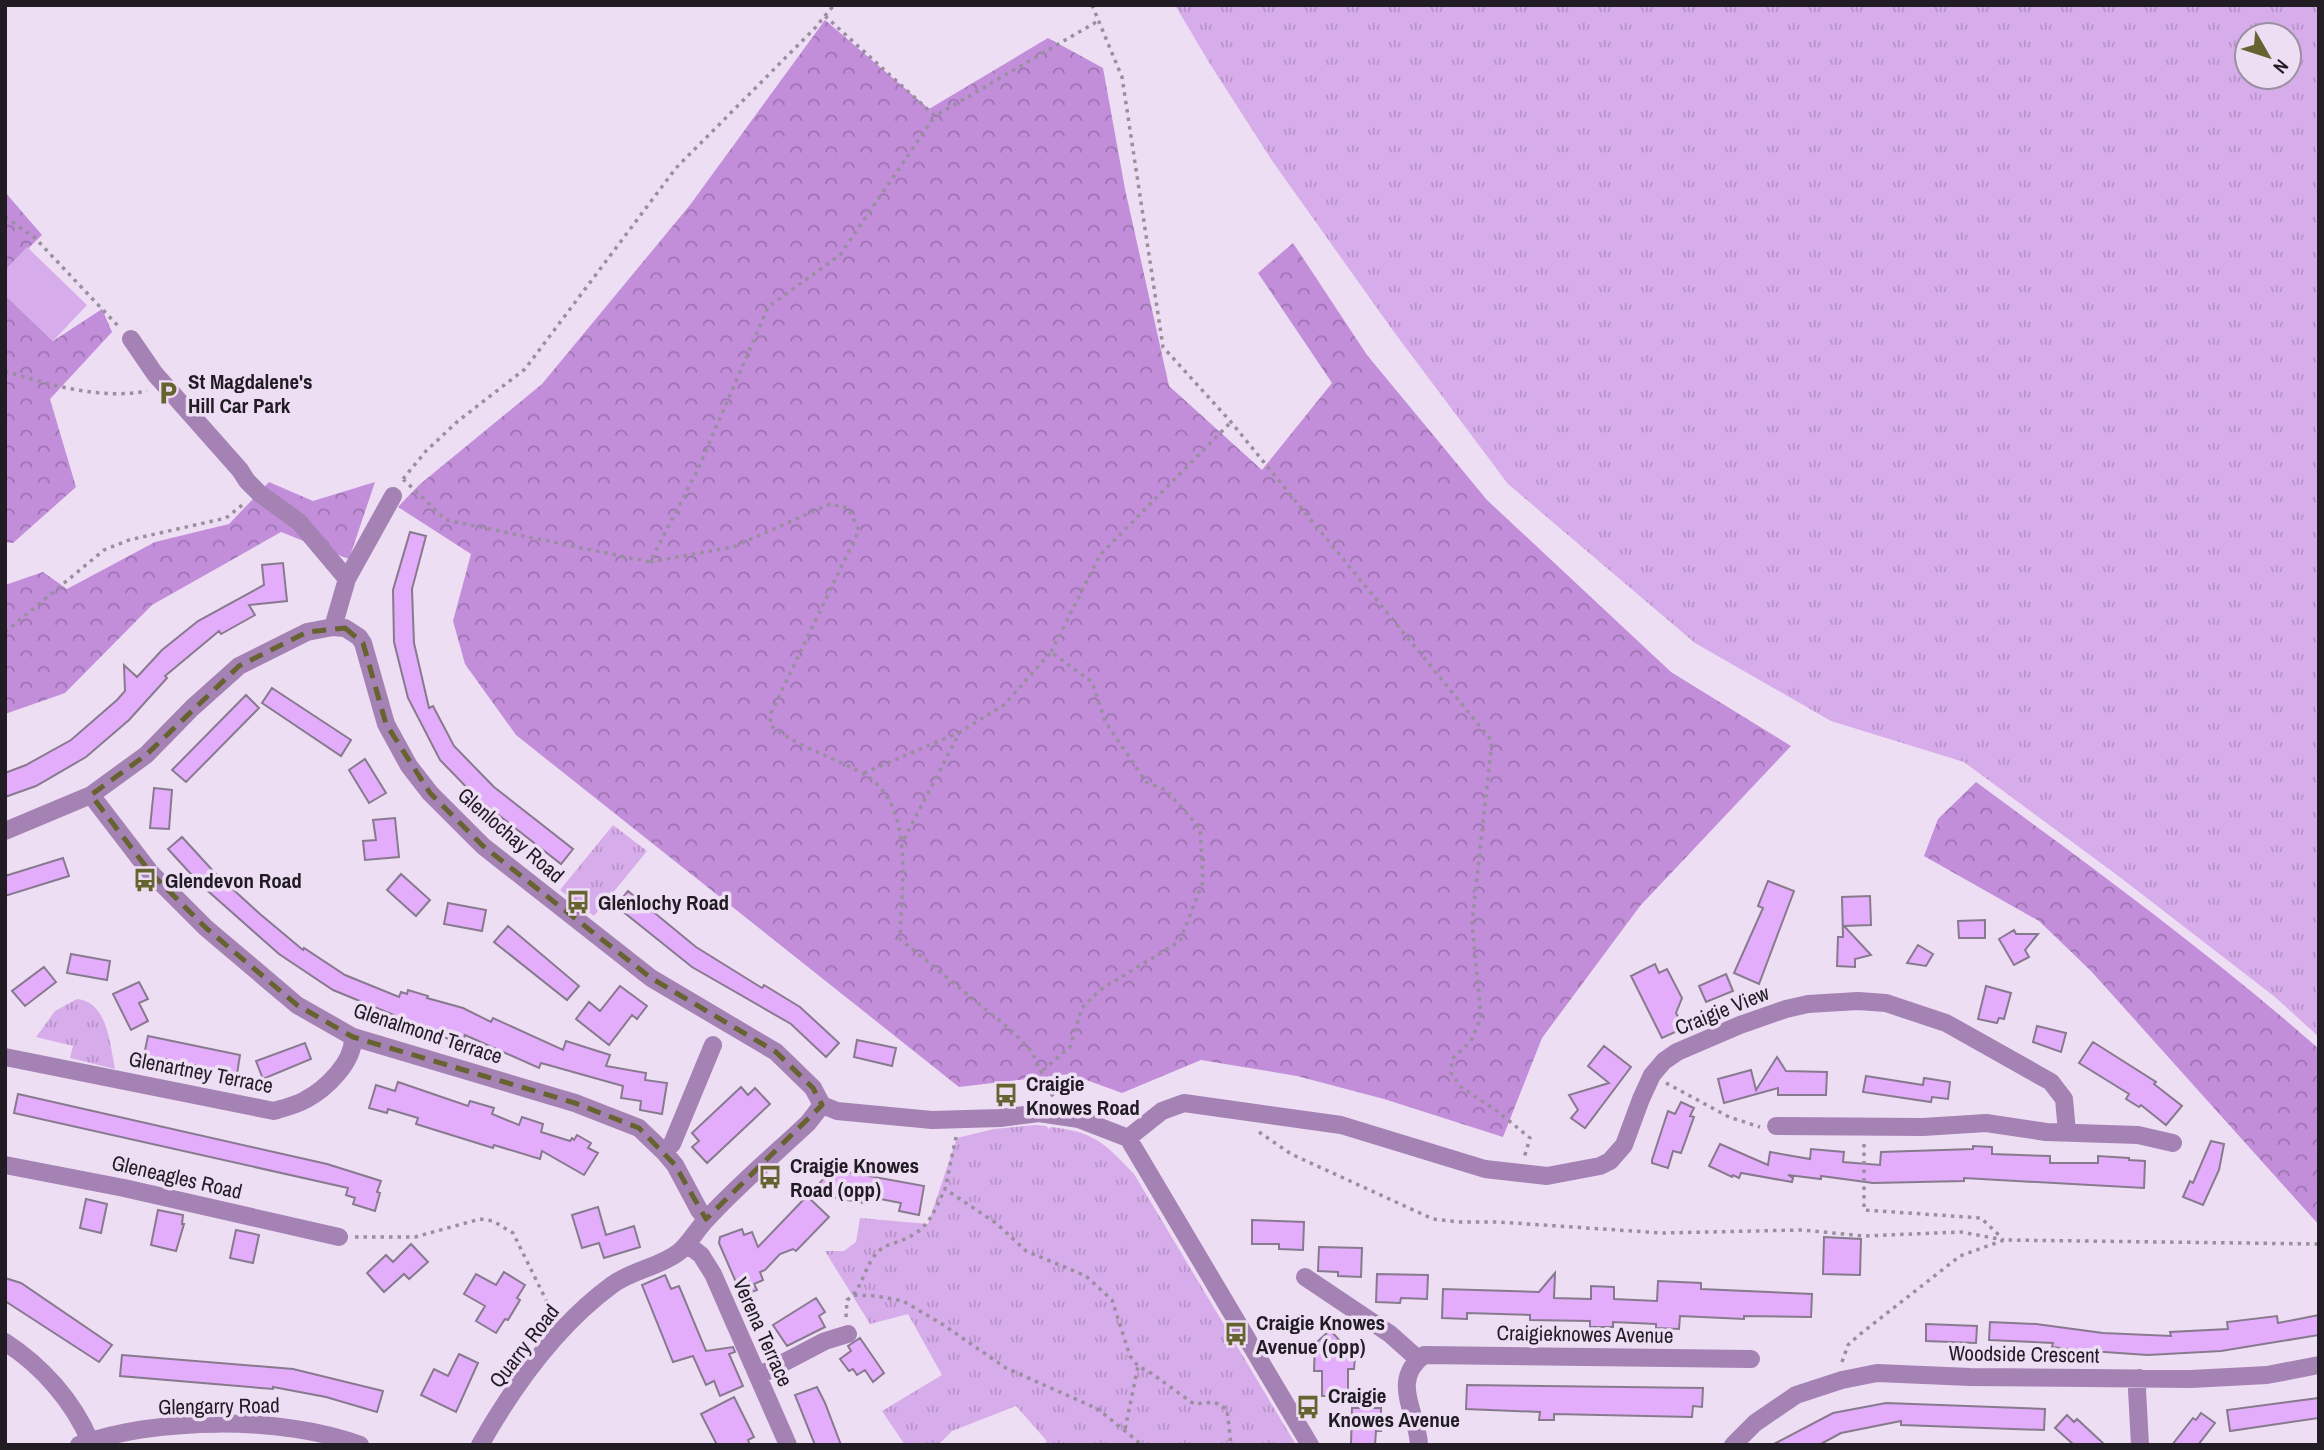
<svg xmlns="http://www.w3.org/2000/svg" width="2324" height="1450" viewBox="0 0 2324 1450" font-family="'Archivo Narrow',sans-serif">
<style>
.grass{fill:url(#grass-tufts);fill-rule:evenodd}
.forest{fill:url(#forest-crowns)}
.pitch{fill:#d7acea}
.building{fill:#e3adfb;stroke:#887a8e;stroke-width:2}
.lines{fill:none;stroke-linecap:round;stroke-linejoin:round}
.path{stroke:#9a8f9f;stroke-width:3.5;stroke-dasharray:3.5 5;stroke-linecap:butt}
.minor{stroke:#a482b3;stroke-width:18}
.marked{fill:none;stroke:#676330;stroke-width:5;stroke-dasharray:14 9;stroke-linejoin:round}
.labels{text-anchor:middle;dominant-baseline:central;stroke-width:7;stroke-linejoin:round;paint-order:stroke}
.poi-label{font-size:21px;font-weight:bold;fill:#211c24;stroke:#eddef4;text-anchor:start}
.street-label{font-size:21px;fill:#211c24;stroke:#eddef4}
</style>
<defs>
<pattern id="grass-tufts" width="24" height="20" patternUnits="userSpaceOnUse" patternTransform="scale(1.75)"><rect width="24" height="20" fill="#d7acea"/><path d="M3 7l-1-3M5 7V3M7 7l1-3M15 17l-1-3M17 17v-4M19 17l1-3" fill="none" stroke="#b893c9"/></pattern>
<pattern id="forest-crowns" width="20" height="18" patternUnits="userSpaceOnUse" patternTransform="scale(1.75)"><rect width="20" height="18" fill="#c28eda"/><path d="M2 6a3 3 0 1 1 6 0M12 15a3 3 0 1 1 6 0" fill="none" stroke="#9d73b1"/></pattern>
</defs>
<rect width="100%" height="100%" fill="#eddef4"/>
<!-- grass -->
<path class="grass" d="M1175 5H2319V1037L2275 997 2121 878 1964 762 1831 721 1695 643 1508 484 1394 332 1273 162 1210 64ZM2247 35H2289V77H2247Z
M613 825 647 851 594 916 560 890Z
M77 999C108 1002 110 1045 115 1069L70 1058 73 1046 36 1037 55 1011Z
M1035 1125 1046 1126 1049 1129 1051 1127C1095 1132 1104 1143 1134 1174L1296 1445H1044L1047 1441 1016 1406 952 1431 938 1445H905L882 1411 942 1375 908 1314 870 1324 825 1251H844L856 1242 860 1218 928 1224 957 1138 994 1129Z"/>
<!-- forest -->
<path class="forest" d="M825 20 929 109 1048 38 1103 68 1125 189 1169 386 1262 470 1332 383 1258 273 1293 243 1367 355 1487 500 1671 672 1791 746 1640 906 1542 1038 1503 1137 1384 1099 1297 1076 1201 1060 1122 1093 1070 1074 959 1087 516 735 465 664 453 621 471 554 398 507 419 485 542 384 690 205Z
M5 192 42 235 5 271Z
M5 295 53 341 102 309 112 332 50 399 76 487 13 543 5 542Z
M269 482 313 501 375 482 349 559 281 532 152 605 65 693 5 714V585L43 572 67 589 155 542 229 524Z
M1976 782C2093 868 2210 953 2319 1049V1225L2091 971 2039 921 1924 856 1938 819Z"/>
<!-- pitch -->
<path class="pitch" d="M27 247 87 305 53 341 5 295V270Z"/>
<!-- building -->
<path class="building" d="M410 532 426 536 412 589 414 643 429 708 433 706 454 746 494 787 573 849 561 864 478 799 440 760 408 698 394 642 393 590Z
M283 563 287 601 249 605 255 615 221 634 219 631 165 676 167 678 129 720 86 757 36 786 5 797V773L26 765 71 740 117 700 125 691 124 665 137 677 162 650 198 621 264 585 262 565Z
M272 688 351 740 341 756 262 703Z
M246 695 259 708 186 782 172 770Z
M365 759 386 793 369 803 349 770Z
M154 788 172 790 169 829 150 828Z
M395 818 399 857 365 860 363 841 376 840 373 820Z
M182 837 215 873 260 914 303 950 304 948 345 975 399 997 401 992 407 994 408 990 428 996 427 998 463 1008 491 1022 493 1018 563 1050 566 1041 610 1055 606 1066 646 1073 645 1080 667 1083 662 1114 640 1110 641 1101 621 1098 623 1086 541 1063 539 1068 465 1035 463 1043 426 1032 392 1020 394 1015 333 990 279 954 200 884 168 849Z
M63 858 69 876 5 896V876Z
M401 874 430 900 416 916 387 890Z
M1768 881 1794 891 1759 984 1734 973 1763 908 1758 906Z
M628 891 696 947 762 988 764 985 800 1007 839 1043 826 1057 791 1024 692 967 616 906Z
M1870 896 1871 925 1844 926 1871 955 1855 959V967L1837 966 1838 937H1843L1842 897Z
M448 903 486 910 482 931 444 924Z
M1985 920V938H1959L1958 921Z
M508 926 579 986 567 1000 494 942Z
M2014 930 2016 934H2038L2025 950 2029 957 2014 965 1999 939Z
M1918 945 1933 954 1926 966 1907 963Z
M71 954 110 961 107 980 67 973Z
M1655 964 1659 973 1667 969 1682 998 1676 1013 1684 1028 1662 1038 1631 976Z
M44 967 56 982 25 1006 12 991Z
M1726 974 1733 991 1706 1002 1699 986Z
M139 982 148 999 139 1003 148 1021 131 1030 113 994Z
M620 986 647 1006 637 1019 632 1015 609 1045 576 1019 589 1002 600 1011Z
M1986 986 2011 993 2004 1019 1999 1018 1997 1023 1978 1019Z
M2037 1026 2066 1033 2061 1052 2033 1042Z
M148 1036 240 1055 237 1074 144 1055Z
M857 1040 896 1048 892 1066 854 1057Z
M2093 1042 2156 1082 2154 1084 2182 1106 2166 1125 2141 1105 2139 1107 2126 1099 2129 1094 2079 1063Z
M305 1043 311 1059 263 1079 256 1061Z
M1604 1046 1631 1067 1585 1128 1571 1118 1578 1110 1569 1095 1609 1083 1588 1066Z
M1777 1057 1786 1071 1827 1072 1826 1095H1778V1088L1724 1103 1718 1079 1751 1070 1756 1090Z
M1866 1076 1923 1085 1924 1078 1950 1082 1948 1099 1932 1097 1931 1102 1863 1092Z
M398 1082 468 1106 470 1101 494 1108 492 1114 519 1125 522 1117 543 1124 541 1132 570 1141 572 1138 574 1140 577 1135 591 1143 588 1148 598 1153 584 1175 542 1151 540 1159 494 1145 493 1148 416 1124 418 1118 388 1109 387 1113 369 1108 376 1085 395 1091Z
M741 1087 748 1095 755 1088 770 1104 707 1163 692 1147 699 1141 692 1133Z
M18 1094 327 1164 381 1181 377 1192 380 1193 375 1211 353 1204 355 1198 346 1195 348 1188 14 1113Z
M1681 1102 1694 1108 1690 1116 1694 1117 1681 1153 1673 1151 1668 1168 1652 1163V1160L1668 1111 1675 1114Z
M2211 1141 2224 1144 2219 1170 2203 1205 2183 1197 2190 1181 2193 1183Z
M1720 1144 1768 1165 1770 1152 1810 1159 1811 1149 1844 1152 1843 1162 1880 1165 1881 1152 1973 1149V1146L1992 1147V1154L2050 1156V1163H2098V1156L2129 1158V1160L2145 1161 2144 1188 1964 1178V1181L1873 1183 1821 1176V1179L1788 1175 1793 1178 1792 1182 1741 1173 1739 1178 1733 1175 1732 1177 1709 1166Z
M836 1170 924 1186 919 1215 899 1211 901 1203 865 1196 864 1203 810 1193 830 1172Z
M807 1196 829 1217 796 1251 793 1249 780 1254 765 1270 760 1272 763 1280 754 1284 757 1290 742 1296 719 1243 720 1237 742 1229 744 1235 752 1232 758 1247Z
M86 1199 107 1204 101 1233 80 1228Z
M598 1207 606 1235 634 1226 640 1247 604 1258 599 1243 582 1248 572 1215Z
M158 1210 183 1215 182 1224H184L176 1251 151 1245Z
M1252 1220 1304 1222 1303 1250 1279 1249V1244H1252Z
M236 1230 259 1235 253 1263 230 1258Z
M1824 1237 1861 1239 1860 1275 1823 1274Z
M411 1244 428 1262 409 1279 404 1274 384 1292 367 1273 386 1255 393 1262Z
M1319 1247 1362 1248 1361 1277 1338 1276V1272L1318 1271Z
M504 1272 525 1285 517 1298 520 1300 508 1320 505 1319 496 1333 476 1321 485 1306 464 1294 476 1274 496 1285Z
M1555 1273 1554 1298 1591 1299V1286L1614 1287V1299L1657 1301 1658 1281 1701 1283V1289L1812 1294 1811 1317 1744 1316V1319L1680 1316 1679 1329 1656 1328V1324L1613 1322V1327H1590V1321L1530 1320V1315L1467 1313V1319L1442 1318 1443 1289 1539 1292Z
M1377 1274 1428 1275 1427 1299 1401 1298 1400 1303 1376 1302Z
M665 1275 671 1289 679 1286 706 1351 733 1347 735 1352 729 1354 743 1386 720 1396 714 1381 706 1385 693 1356 673 1362 642 1285Z
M5 1278 21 1283 112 1345 99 1362 5 1301Z
M816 1298 825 1312 819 1316 825 1327 787 1346 773 1325Z
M2319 1315V1335L2221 1351 2148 1355 2075 1350 2052 1347 2053 1343 1989 1340 1990 1322 2036 1324 2103 1333 2171 1336 2170 1332 2228 1329 2227 1322 2277 1316 2278 1323Z
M1926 1324 1977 1326 1976 1343 1926 1341Z
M1330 1330 1342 1343 1356 1344 1354 1369H1348V1396H1322V1371H1314L1315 1344Z
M860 1338 884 1373 873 1382 865 1370 857 1375 853 1369 849 1371 840 1359 851 1351 848 1346Z
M459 1354 478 1363 456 1412 421 1395 434 1369 448 1376Z
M122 1355 293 1369 383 1391 377 1412 326 1397 273 1387V1389L120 1376Z
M1467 1385 1703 1388 1702 1407 1693 1406 1692 1417 1554 1414V1420H1539L1540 1412 1466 1409Z
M817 1387 825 1403 841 1445H815L795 1395Z
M734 1397 754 1437 748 1440 750 1445H717L701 1414Z
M2319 1398V1418L2230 1431 2227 1410Z
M1886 1403 2045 1409 2044 1430 1901 1425V1421L1841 1433 1819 1445H1772L1833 1413Z
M1352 1408H1381V1431H1376L1375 1445H1351Z
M2201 1413 2215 1423 2198 1445H2172L2193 1418 2196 1420Z
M2067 1415 2074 1422 2077 1419 2105 1445H2074L2055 1428Z"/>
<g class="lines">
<!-- path -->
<path class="path" d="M1092 5 1122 77 1163 347 1231 422 1492 741 1472 923 1481 1017 1471 1041 1452 1059 1451 1073 1461 1087 1497 1111 1530 1138 1524 1158
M825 16 935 116 1098 21
M5 217 35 238 120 328
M5 371C49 385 102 400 147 391
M403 479 446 520 650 562 698 469 768 307 840 255 935 116
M403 479 426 451 458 421 525 369 676 168 815 28 834 5
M650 562 733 547 830 504 848 508 859 530 771 713 770 725C796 746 830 756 860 772 917 801 901 886 900 939L1012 1031 1032 1052 1054 1099
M5 632 104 550 129 540 226 518 246 502
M1051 652 1100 555 1231 422
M864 773 958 733
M904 839 960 732 1004 705 1051 652 1092 682 1105 721 1146 782 1166 790 1200 828 1203 882 1180 941 1100 990 1082 1008 1070 1047 1042 1071
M1666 1083 1729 1117 1760 1127
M1259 1132 1291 1154 1433 1219 1459 1222H1498L1662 1233 1802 1230 1864 1236 1961 1232 2004 1240
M956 1137 945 1189 996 1223 1026 1251 1086 1276 1112 1300 1130 1356 1138 1366 1151 1373 1194 1404 1214 1402 1227 1409 1231 1445
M1864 1144V1210L1981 1218 2002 1238
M355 1237H415L480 1219 493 1221 513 1233 553 1314
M854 1295 876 1296 903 1301 942 1324 1006 1368 1098 1409 1142 1445
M846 1317 847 1300C864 1289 864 1263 880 1250 886 1244 897 1243 905 1239 929 1229 934 1211 945 1189
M1842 1362 1848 1345 1859 1335 1960 1256 2004 1240 2319 1244
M1125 1429 1138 1366"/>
<!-- minor -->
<path class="minor" d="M131 339 155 374 240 470 247 481 259 493 299 522 347 579 333 627
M347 579 393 496
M91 795 150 872 206 928 297 1005 353 1037 575 1103 639 1128 664 1152 675 1165 699 1210 706 1219
M5 831 91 795 146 755 192 708 239 666 307 632 333 627 345 628 359 637 363 643 386 724 409 766 430 793 483 846 651 978 776 1052 813 1088 822 1105
M5 1057 274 1111C284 1108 296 1105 305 1100 326 1089 354 1062 353 1037
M822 1105 837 1111 932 1120 1000 1118 1039 1113 1079 1119 1128 1138 1310 1445
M1776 1126 1923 1127 1986 1123 2046 1132 2138 1135 2173 1143
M1128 1138 1162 1111 1184 1103 1341 1125 1485 1169 1547 1176 1600 1166 1610 1161 1624 1145 1641 1099 1652 1075 1664 1061 1677 1052 1740 1025 1786 1009 1808 1004 1858 1001 1886 1003 1946 1023 2051 1082 2064 1099 2067 1132
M664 1152 672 1144 713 1045
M5 1165 124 1188 339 1237
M687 1244 701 1255 713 1274 788 1445
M1305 1277 1390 1334 1418 1359
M5 1342C42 1366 73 1401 90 1441
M758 1376 825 1341 848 1334
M2139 1378 2137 1390 2140 1445
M79 1445C154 1417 285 1416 360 1445
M480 1445C514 1385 556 1326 612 1285 632 1270 660 1267 679 1252 690 1243 697 1229 707 1219 738 1185 774 1155 808 1123L822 1105
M1419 1445C1418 1413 1389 1381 1424 1355L1751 1359
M1733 1445 1755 1423 1796 1395 1842 1380 1877 1373 1970 1377 2191 1379 2267 1375 2319 1365"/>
</g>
<!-- marked area -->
<path class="marked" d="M345 628 363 643 386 724 430 793 483 846 651 978 776 1052 813 1088 822 1105 706 1219 675 1165 639 1128 575 1103 353 1037 297 1005 206 928 150 872 91 795 146 755 239 666 307 632Z"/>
<!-- icons -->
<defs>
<g id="parking-bare" transform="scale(1.89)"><path d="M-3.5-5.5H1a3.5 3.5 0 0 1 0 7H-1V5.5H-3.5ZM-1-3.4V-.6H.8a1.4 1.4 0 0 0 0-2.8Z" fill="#676330" stroke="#eddef4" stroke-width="2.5" paint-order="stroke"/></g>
<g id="bus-bare" transform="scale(1.89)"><path d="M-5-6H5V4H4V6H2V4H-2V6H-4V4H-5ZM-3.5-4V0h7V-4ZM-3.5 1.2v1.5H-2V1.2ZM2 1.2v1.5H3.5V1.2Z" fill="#676330" stroke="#eddef4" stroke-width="2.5" paint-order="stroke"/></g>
</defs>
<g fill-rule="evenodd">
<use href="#parking-bare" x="168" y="393"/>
<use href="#bus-bare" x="145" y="880"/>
<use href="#bus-bare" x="578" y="902"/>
<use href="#bus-bare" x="1006" y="1095"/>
<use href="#bus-bare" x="770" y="1177"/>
<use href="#bus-bare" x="1236" y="1334"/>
<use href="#bus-bare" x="1308" y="1407"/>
</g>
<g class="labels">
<!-- poi labels -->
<g class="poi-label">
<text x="188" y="381">St Magdalene's<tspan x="188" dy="24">Hill Car Park</tspan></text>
<text x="165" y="880">Glendevon Road</text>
<text x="598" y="902">Glenlochy Road</text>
<text x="1026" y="1083">Craigie<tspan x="1026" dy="24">Knowes Road</tspan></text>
<text x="790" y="1165">Craigie Knowes<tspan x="790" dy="24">Road (opp)</tspan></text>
<text x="1256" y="1322">Craigie Knowes<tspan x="1256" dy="24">Avenue (opp)</tspan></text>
<text x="1328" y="1395">Craigie<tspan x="1328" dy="24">Knowes Avenue</tspan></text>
</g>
<!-- street labels -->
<g class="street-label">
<text transform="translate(511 835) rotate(41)">Glenlochay Road</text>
<text transform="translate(1722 1010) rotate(-22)">Craigie View</text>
<text transform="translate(428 1033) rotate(18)">Glenalmond Terrace</text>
<text transform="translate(201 1072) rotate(11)">Glenartney Terrace</text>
<text transform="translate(177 1177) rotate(13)">Gleneagles Road</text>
<text transform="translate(763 1332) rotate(66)">Verena Terrace</text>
<text transform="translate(1585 1334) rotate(1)">Craigieknowes Avenue</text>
<text transform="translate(524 1346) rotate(-52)">Quarry Road</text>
<text transform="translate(2024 1354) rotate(1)">Woodside Crescent</text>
<text transform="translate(219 1406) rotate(-1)">Glengarry Road</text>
</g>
</g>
<!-- border -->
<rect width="2324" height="1450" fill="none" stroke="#211c24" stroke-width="14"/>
<!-- north arrow -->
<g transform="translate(2268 56) rotate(129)"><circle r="33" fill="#eddef4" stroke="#9b90a1" stroke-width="2"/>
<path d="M0-5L12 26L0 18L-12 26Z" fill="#676330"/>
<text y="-10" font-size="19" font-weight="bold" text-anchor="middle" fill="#211c24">N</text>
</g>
</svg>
